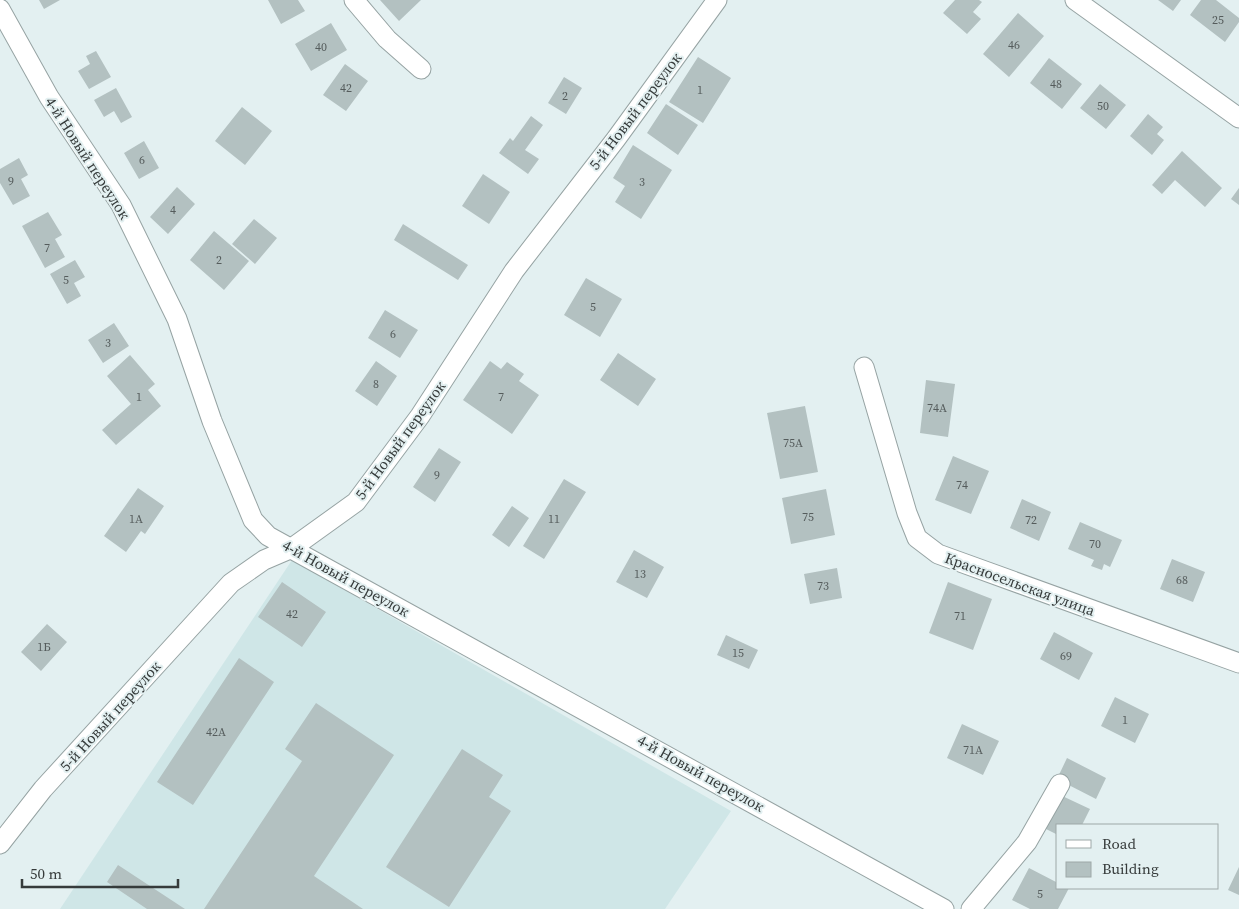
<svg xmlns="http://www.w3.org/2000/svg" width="1239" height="909" viewBox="0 0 1239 909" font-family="'Source Serif 4',serif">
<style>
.built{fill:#cfe6e7}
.building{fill:#b3c1c1}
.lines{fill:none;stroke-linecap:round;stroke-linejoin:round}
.minor-casing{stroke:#96a3a3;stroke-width:21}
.minor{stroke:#fff;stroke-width:19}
.labels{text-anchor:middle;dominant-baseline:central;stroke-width:4;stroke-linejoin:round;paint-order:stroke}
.number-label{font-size:12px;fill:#555c5c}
.street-label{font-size:15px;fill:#363b3b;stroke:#e3f0f1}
</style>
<rect width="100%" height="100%" fill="#e3f0f1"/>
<!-- built -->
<path class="built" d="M292 560 731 811 665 909H60Z"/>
<!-- building -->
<path class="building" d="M39 0H60L44 9Z
M268 0H298L305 11 281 24Z
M380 0H421L399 21Z
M955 0H979L982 2 973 12 981 19 967 34 943 13Z
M1158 0H1181L1173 11Z
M1201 0H1216L1239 18V22L1225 42 1190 15Z
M1018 13 1044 36 1009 77 983 54Z
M331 23 347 50 311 71 295 44Z
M96 51 111 77 89 89 78 71 90 64 86 56Z
M698 57 731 78 703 123 669 102Z
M1049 58 1082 84 1062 109 1030 83Z
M345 64 368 81 346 111 323 95Z
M564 77 582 88 566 114 548 103Z
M1100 84 1126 105 1106 129 1080 108Z
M116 88 132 117 121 123 114 111 104 117 94 100Z
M666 104 698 125 678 155 647 133Z
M242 107 272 131 245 165 215 141Z
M1148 114 1163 127 1157 134 1164 140 1152 155 1130 136Z
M531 116 543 125 525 150 539 159 528 174 499 153 510 138 513 141Z
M144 141 159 168 139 179 124 153Z
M633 145 672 170 641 219 615 202 625 186 613 178Z
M1182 151 1222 188 1205 207 1175 180 1162 194 1152 185Z
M19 158 28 175 21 179 30 196 13 205 0 183V169Z
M483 174 510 192 489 224 462 206Z
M177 187 195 204 168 234 150 217Z
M1239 188V205L1231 199Z
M48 212 62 235 55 239 65 257 45 268 22 226Z
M254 219 277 238 255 264 232 244Z
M403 224 468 265 458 280 394 240Z
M214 231 249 261 224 290 190 260Z
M75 260 85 277 74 283 81 296 67 304 50 274Z
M586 278 622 299 600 337 564 315Z
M385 310 418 330 400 358 368 338Z
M114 323 129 346 103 363 88 340Z
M618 353 656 379 638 406 600 380Z
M130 355 155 384 148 390 161 406 116 445 102 430 131 404 107 376Z
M376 361 397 376 377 406 355 391Z
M490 361 501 369 507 362 524 374 519 381 539 395 512 434 463 400Z
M926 380 955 384 948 437 920 433Z
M805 406 818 472 780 479 767 413Z
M439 448 461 462 435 502 413 487Z
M953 456 989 471 971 514 935 500Z
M564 479 586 492 544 559 523 546Z
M138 488 164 506 145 534 141 531 126 552 104 536Z
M826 489 835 535 791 544 782 498Z
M1022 499 1051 512 1039 541 1010 528Z
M512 506 529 518 509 547 492 535Z
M1080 522 1122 540 1110 567 1104 564 1102 570 1091 566 1094 560 1068 549Z
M634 550 664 567 647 598 616 582Z
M1172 559 1205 572 1193 602 1160 589Z
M837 568 842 598 810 604 804 574Z
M282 582 326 612 302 647 258 617Z
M948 582 992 599 973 650 929 633Z
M47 624 67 642 41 671 21 652Z
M1054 632 1093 653 1079 680 1040 659Z
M726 635 758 650 749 669 717 655Z
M239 658 274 682 193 805 157 782Z
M1115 697 1149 714 1135 743 1101 726Z
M316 703 394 755 314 876 363 909H204L302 761 285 749Z
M962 724 999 741 983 775 947 758Z
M462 749 503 775 489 797 511 811 449 907 386 867Z
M1067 758 1106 778 1096 799 1057 779Z
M1058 794 1090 809 1082 825H1058V835L1042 827Z
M118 865 185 909H147L107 882Z
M1239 867V895L1228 890Z
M1029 868 1058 883V888H1069L1058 909H1030L1012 900Z"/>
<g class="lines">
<!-- minor casing -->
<g class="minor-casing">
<path id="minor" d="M354 0 387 39 421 69
M1075 0 1239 118
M0 9 49 97 121 205 177 319 212 421 253 520 268 536 944 909
M864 367 907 513 917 538 938 554 1239 663
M0 844 43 789 231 583 264 560 292 548 356 502 420 416 514 271 616 139 717 0
M971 909 1027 842 1060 784"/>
</g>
<!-- minor -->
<use href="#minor" class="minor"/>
</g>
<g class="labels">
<!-- number labels -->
<g class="number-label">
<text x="1218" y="20">25</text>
<text x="1014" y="45">46</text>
<text x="321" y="47">40</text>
<text x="1056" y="84">48</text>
<text x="346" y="88">42</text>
<text x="700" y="90">1</text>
<text x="565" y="96">2</text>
<text x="1103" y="106">50</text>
<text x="142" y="160">6</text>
<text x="11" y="181">9</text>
<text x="642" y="182">3</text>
<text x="173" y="210">4</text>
<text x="47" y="248">7</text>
<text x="219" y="260">2</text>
<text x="66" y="280">5</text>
<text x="593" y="307">5</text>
<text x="393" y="334">6</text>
<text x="108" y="343">3</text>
<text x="376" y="384">8</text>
<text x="139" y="397">1</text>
<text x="501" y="397">7</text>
<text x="937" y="408">74А</text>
<text x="793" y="443">75А</text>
<text x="437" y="475">9</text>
<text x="962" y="485">74</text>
<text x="808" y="517">75</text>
<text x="136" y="519">1А</text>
<text x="554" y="519">11</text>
<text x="1031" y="520">72</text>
<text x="1095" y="544">70</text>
<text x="640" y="574">13</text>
<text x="1182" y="580">68</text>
<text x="823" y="586">73</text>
<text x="292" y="614">42</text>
<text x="960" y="616">71</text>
<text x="44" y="647">1Б</text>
<text x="738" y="653">15</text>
<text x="1066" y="656">69</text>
<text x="1125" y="720">1</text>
<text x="216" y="732">42А</text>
<text x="973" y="750">71А</text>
<text x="1040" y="894">5</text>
</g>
<!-- street labels -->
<g class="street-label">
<text transform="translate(635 111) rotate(-53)">5-й Новый переулок</text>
<text transform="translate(88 158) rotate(57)">4-й Новый переулок</text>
<text transform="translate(400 440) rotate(-54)">5-й Новый переулок</text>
<text transform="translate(346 578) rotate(29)">4-й Новый переулок</text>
<text transform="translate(1020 584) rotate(20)">Красносельская улица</text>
<text transform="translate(110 716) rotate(-48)">5-й Новый переулок</text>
<text transform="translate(701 773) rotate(29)">4-й Новый переулок</text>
</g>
</g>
<!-- legend -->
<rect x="1056" y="824" width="162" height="65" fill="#e3f0f1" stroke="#9ea8a8"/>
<rect x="1066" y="840" width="25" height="8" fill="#ffffff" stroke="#9ea8a8"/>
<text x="1102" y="849" font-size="15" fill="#363b3b">Road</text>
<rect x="1066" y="862" width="25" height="15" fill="#b3c1c1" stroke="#9ea8a8"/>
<text x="1102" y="874" font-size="15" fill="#363b3b">Building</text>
<!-- scale -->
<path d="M22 879v8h156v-8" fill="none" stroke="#363b3b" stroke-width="2.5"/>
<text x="30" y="879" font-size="15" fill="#363b3b" stroke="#e3f0f1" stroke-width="4" paint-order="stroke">50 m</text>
</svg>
